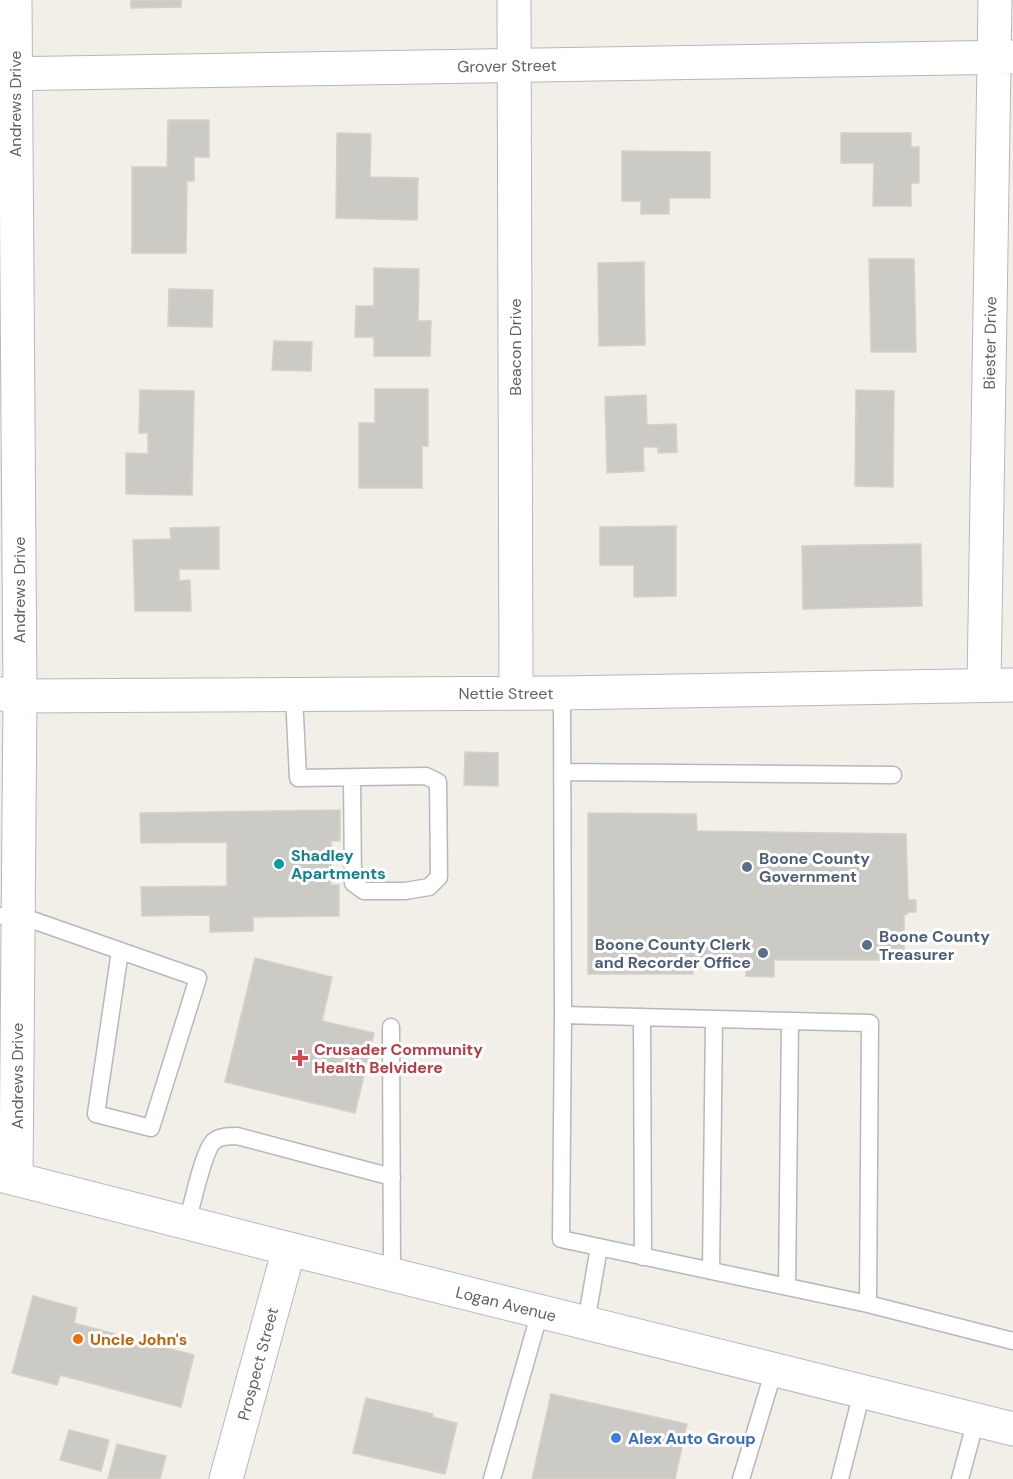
<svg xmlns="http://www.w3.org/2000/svg" width="1013" height="1479" viewBox="0 0 1013 1479" font-family="'DM Sans',sans-serif">
<style>
.building{fill:#cccac5;stroke:#d6d1c6;stroke-width:1.5}
.lines{fill:none;stroke-linecap:round;stroke-linejoin:round}
.lane-casing{stroke:#b5b8bc;stroke-width:19}
.street-casing{stroke:#b5b8bc;stroke-width:35}
.secondary-casing{stroke:#b6babf;stroke-width:35}
.lane{stroke:#fff;stroke-width:16}
.street{stroke:#fff;stroke-width:33}
.secondary{stroke:#fff;stroke-width:33}
.culture-dot{fill:#0f9aa8;stroke:#fff;stroke-width:2}
.service-dot{fill:#5c6f8a;stroke:#fff;stroke-width:2}
.health-dot{fill:#e0444e;stroke:#fff;stroke-width:2}
.food-dot{fill:#e8710a;stroke:#fff;stroke-width:2}
.shop-dot{fill:#3f7fe0;stroke:#fff;stroke-width:2}
.labels{text-anchor:middle;dominant-baseline:central;stroke-width:6;stroke-linejoin:round;paint-order:stroke}
.street-label{font-size:16px;fill:#5f6368;stroke:#fff}
.culture-label{font-size:16px;font-weight:bold;fill:#0d838f;stroke:#fff;text-anchor:start}
.service-label{font-size:16px;font-weight:bold;fill:#4e5e75;stroke:#fff;text-anchor:start}
.health-label{font-size:16px;font-weight:bold;fill:#be3a42;stroke:#fff;text-anchor:start}
.food-label{font-size:16px;font-weight:bold;fill:#c56008;stroke:#fff;text-anchor:start}
.shop-label{font-size:16px;font-weight:bold;fill:#366cbe;stroke:#fff;text-anchor:start}
</style>
<rect width="100%" height="100%" fill="#f1efe8"/>
<!-- building -->
<path class="building" d="M131 0H181V7L131 8Z
M168 120H209V157H194V181H187L186 253H132V167H167Z
M337 133 371 134 370 177 418 178 417 220 336 218Z
M841 133H911V147H919V183H911V206H873L874 163H841Z
M622 151 710 152V198H669V214H641V201H622Z
M869 259H914L916 352H871Z
M644 262 645 345 599 346 598 263Z
M374 268 419 269 418 321H431L430 356H374V337H355L356 306H374Z
M169 289 213 290 212 327 168 326Z
M274 341 312 342 311 371 272 370Z
M375 389H428V446H422V488H359V423H375Z
M140 390 194 391 192 495 126 494V453L148 454V433H139Z
M856 390 894 391 893 487 855 486Z
M646 395 647 425 676 424 677 452 658 453V447H643L644 471 607 473 605 397Z
M676 526V596L634 597V565H600V527Z
M219 527V569H179V581L190 580 191 611H135L133 540 171 539 170 528Z
M921 544 922 606 803 609 802 546Z
M465 752 498 753V786L464 785Z
M340 810V841H331V885H339V916L253 917V931L210 932V915L142 916 141 887 227 886V842L141 843 140 813Z
M588 813 696 814 697 831 906 834 908 900H916V912H908L907 914 904 915V960H774V977L746 976V960H697V970H693V974H588Z
M255 958 332 977 322 1021 374 1033 355 1113 225 1082Z
M33 1296 77 1308 74 1323 194 1355 181 1407 60 1375 57 1385 12 1373Z
M551 1394 687 1424 675 1479H532Z
M366 1398 433 1414 432 1417 457 1423 445 1474 353 1453Z
M69 1430 109 1440 101 1471 60 1460Z
M117 1444 166 1456 160 1479H108Z"/>
<g class="lines">
<!-- lane casing -->
<g class="lane-casing">
<path id="lane" d="M562 693 563 1015 561 1239 868 1304 1013 1341
M294 695 298 778 426 776 438 782 439 877 429 887 405 891H364L353 883 352 778
M562 772 893 775
M0 916 18 915 198 978 151 1128 96 1114 120 951
M563 1015 870 1023 868 1304
M642 1017 643 1257
M391 1027 392 1275
M187 1223C192 1206 203 1151 214 1141 220 1136 229 1136 237 1136L392 1177
M711 1271 714 1019
M787 1287 790 1021
M586 1323 599 1247
M492 1479 540 1312
M741 1479 774 1370
M840 1479 862 1392
M960 1479 976 1420"/>
</g>
<!-- street casing -->
<g class="street-casing">
<path id="street" d="M15 0 20 696 16 1179
M514 0 516 693
M0 74 1013 57
M984 685 995 0
M0 694 20 696 562 693 1013 685
M226 1479 289 1249"/>
</g>
<!-- secondary casing -->
<g class="secondary-casing">
<path id="secondary" d="M0 1175 289 1249 1013 1429"/>
</g>
<!-- lane -->
<use href="#lane" class="lane"/>
<!-- street -->
<use href="#street" class="street"/>
<!-- secondary -->
<use href="#secondary" class="secondary"/>
</g>
<!-- markers -->
<circle class="culture-dot" cx="279" cy="864" r="6"/>
<g class="service-dot">
<circle cx="747" cy="867" r="6"/>
<circle cx="867" cy="945" r="6"/>
<circle cx="763" cy="953" r="6"/>
</g>
<path class="health-dot" d="M297 1049h6v6h6v6h-6v6h-6v-6h-6v-6h6z"/>
<circle class="food-dot" cx="78" cy="1339" r="6"/>
<circle class="shop-dot" cx="616" cy="1438" r="6"/>
<g class="labels">
<!-- street labels -->
<g class="street-label">
<text transform="translate(507 66) rotate(-1)">Grover Street</text>
<text transform="translate(15 104) rotate(-90)">Andrews Drive</text>
<text transform="translate(990 343) rotate(-89)">Biester Drive</text>
<text transform="translate(515 347) rotate(-90)">Beacon Drive</text>
<text transform="translate(19 590) rotate(-90)">Andrews Drive</text>
<text x="506" y="693">Nettie Street</text>
<text transform="translate(17 1076) rotate(-90)">Andrews Drive</text>
<text transform="translate(506 1304) rotate(14)">Logan Avenue</text>
<text transform="translate(258 1364) rotate(-75)">Prospect Street</text>
</g>
<!-- culture labels -->
<g class="culture-label">
<text x="291" y="855">Shadley<tspan x="291" dy="18">Apartments</tspan></text>
</g>
<!-- service labels -->
<g class="service-label">
<text x="759" y="858">Boone County<tspan x="759" dy="18">Government</tspan></text>
<text x="879" y="936">Boone County<tspan x="879" dy="18">Treasurer</tspan></text>
<text x="751" y="944" text-anchor="end">Boone County Clerk<tspan x="751" dy="18">and Recorder Office</tspan></text>
</g>
<!-- health labels -->
<g class="health-label">
<text x="314" y="1049">Crusader Community<tspan x="314" dy="18">Health Belvidere</tspan></text>
</g>
<!-- food labels -->
<g class="food-label">
<text x="90" y="1339">Uncle John's</text>
</g>
<!-- shop labels -->
<g class="shop-label">
<text x="628" y="1438">Alex Auto Group</text>
</g>
</g>
</svg>
